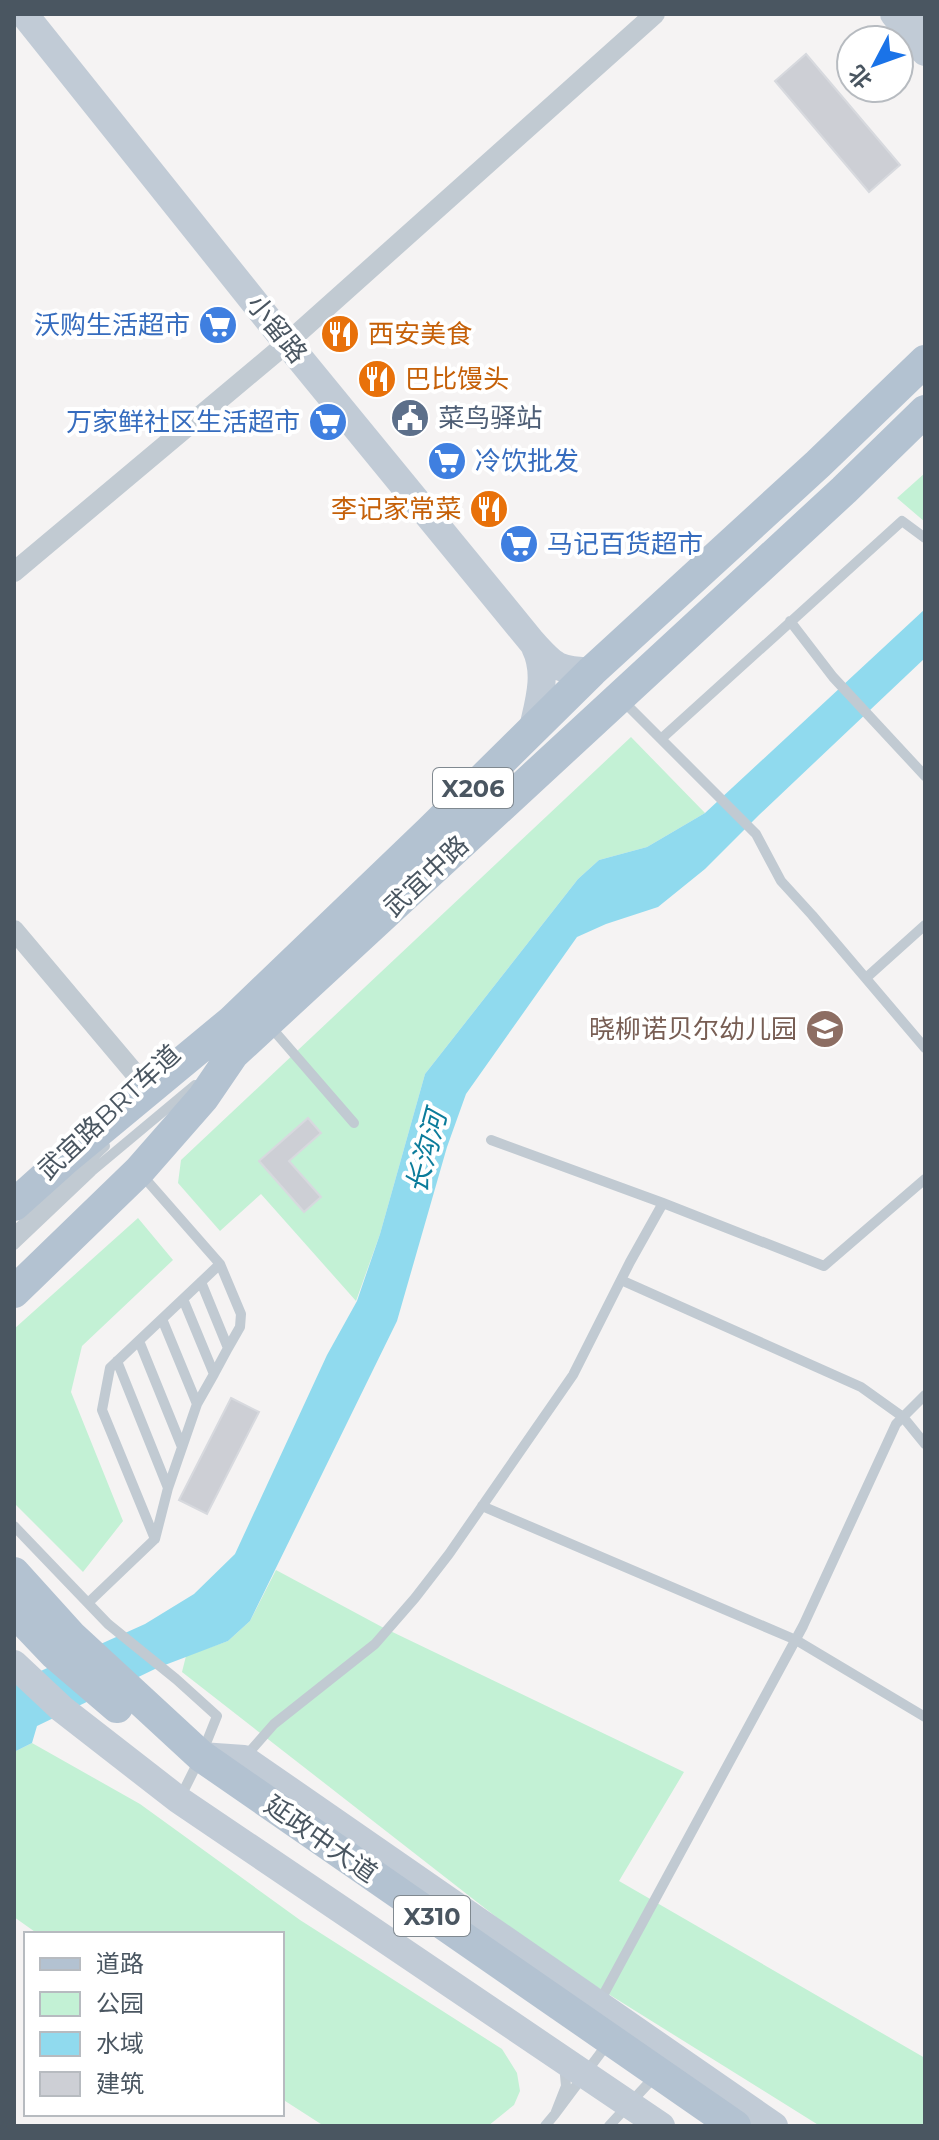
<svg xmlns="http://www.w3.org/2000/svg" width="939" height="2140" viewBox="0 0 939 2140" font-family="Montserrat,'Noto Sans SC',sans-serif">
<style>
.green{fill:#c3f1d5}
.water{fill:#90daee}
.building{fill:#cdcfd5;stroke:#d7d9de;stroke-width:2}
.lines{fill:none;stroke-linecap:round;stroke-linejoin:round}
.lane{stroke:#c1cad2;stroke-width:10}
.street{stroke:#c1cad2;stroke-width:20}
.secondary{stroke:#c1cbd6;stroke-width:28}
.primary{stroke:#b3c2d1;stroke-width:32}
.labels{text-anchor:middle;dominant-baseline:central;stroke-width:8;stroke-linejoin:round;paint-order:stroke}
.shield{fill:#fff;stroke:#808990;stroke-width:2}
.shield-label{font-size:24px;font-weight:bold;fill:#4a5661}
.shop-label{font-size:26px;fill:#366cbe;stroke:#fff;text-anchor:end}
.street-label{font-size:26px;fill:#4a5661;stroke:#fff}
.food-label{font-size:26px;fill:#c56008;stroke:#fff;text-anchor:start}
.service-label{font-size:26px;fill:#4e5e75;stroke:#fff;text-anchor:start}
.education-label{font-size:26px;fill:#785e54;stroke:#fff;text-anchor:end}
.water-label{font-size:28px;font-style:italic;fill:#0c7c9b;stroke:#fff}
</style>
<rect width="100%" height="100%" fill="#f5f3f3"/>
<!-- green -->
<path class="green" d="M925 473V522L897 498Z
M631 737 705 813 647 847 599 860 578 879 425 1074 380 1234 356 1301 261 1194 220 1231 178 1183 181 1160Z
M138 1218 173 1260 82 1346 71 1392 123 1521 83 1572 14 1503V1329Z
M276 1570 382 1627 684 1772 619 1881 925 2058V2126H820L541 1952 182 1672 186 1656 228 1641 250 1621Z
M32 1743 140 1804 300 1920 502 2049 517 2073 520 2091 514 2105 488 2126H324L282 2099V1934H38L14 1917V1752Z"/>
<!-- water -->
<path class="water" d="M925 609V658L759 815 705 869 658 907 606 924 577 937 466 1094 447 1147 397 1321 250 1621 228 1641 157 1668 37 1726 32 1743 14 1752V1683L145 1624 194 1594 235 1554 327 1355 357 1301 380 1234 425 1074 578 879 599 860 647 847 705 813Z"/>
<!-- building -->
<path class="building" d="M806 54 900 165 869 192 775 81Z
M308 1118 321 1133 289 1161 321 1197 304 1212 259 1161Z
M231 1398 259 1412 207 1514 179 1500Z"/>
<g class="lines">
<!-- lane -->
<path class="lane" d="M790 621 833 677 925 776
M623 701 756 834 781 881 812 915 925 1048
M661 739 902 521 925 538
M866 978 925 925
M269 1025 354 1123
M491 1140 663 1203 824 1266 925 1179
M142 1175 220 1264 241 1314 240 1327 228 1348
M14 1232 105 1146
M14 1245 92 1171 195 1085
M621 1280 861 1387 903 1417 925 1444
M201 1282 228 1348 214 1374
M183 1299 214 1374 197 1404
M139 1341 182 1447
M117 1361 168 1488
M482 1506 796 1640 925 1717
M14 1526 108 1624 176 1679 217 1716 201 1756 180 1798
M155 1539 102 1410 110 1368 220 1264
M88 1603 155 1539 168 1488 197 1404 162 1319
M245 1757 274 1724 375 1644 415 1598 449 1554 573 1375 630 1262 663 1203
M600 2001 803 1626 896 1424 925 1395
M555 2114 608 2043
M545 2126 555 2114 566 2086 564 2064
M609 2126 657 2074"/>
<!-- street -->
<path class="street" d="M14 572 287 343 655 14
M14 930 148 1089"/>
<!-- secondary -->
<path class="secondary" d="M24 14 287 343 532 642C554 667 559 671 592 671
M894 14 925 52
M925 14V15
M533 728C539 701 548 673 535 647
M14 1664 62 1709 179 1800 661 2126
M201 1756 244 1759 774 2126"/>
<!-- primary -->
<path class="primary" d="M14 1205 63 1161 232 1021 431 830 592 671 818 464 925 361
M14 1292 139 1171 203 1098 233 1054 844 490 925 411
M14 1573 71 1636 201 1756 735 2126
M14 1611 54 1653 117 1707"/>
</g>
<!-- icons -->
<defs>
<g id="supermarket-disc" transform="scale(2)"><circle r="9.5" fill="#3f7fe0" stroke="#fff"/><path d="M-6-5.5h2.5l.6 2H6L4.5 2H-2.5L-4.4-4H-6ZM-1.5 3.2a1.3 1.3 0 1 0 .1 0ZM3 3.2a1.3 1.3 0 1 0 .1 0Z" fill="#fff"/></g>
<g id="restaurant-disc" transform="scale(2)"><circle r="9.5" fill="#e8710a" stroke="#fff"/><path d="M-5-6h1v4h1v-4h1v4h1v-4h1v5L-1.5 .5V6h-2V.5L-5-1ZM5-6V6H3V1.5H1.5Q1.5-4 5-6Z" fill="#fff"/></g>
<g id="civic-disc" transform="scale(2)"><circle r="9.5" fill="#5c6f8a" stroke="#fff"/><path d="M-.6-6.5H3V-4.5H.6V-3L4-1V1h2V6H-6V1h2V-1L-.6-3ZM-1.2 2.5V6h2.4V2.5Z" fill="#fff"/></g>
<g id="school-disc" transform="scale(2)"><circle r="9.5" fill="#8d6e63" stroke="#fff"/><path d="M0-5L7-2L0 1L-7-2ZM-4 1L0 2.5L4 1V4Q0 6-4 4Z" fill="#fff"/></g>
</defs>
<g fill-rule="evenodd">
<use href="#supermarket-disc" x="218" y="325"/>
<use href="#restaurant-disc" x="340" y="334"/>
<use href="#restaurant-disc" x="377" y="379"/>
<use href="#civic-disc" x="410" y="418"/>
<use href="#supermarket-disc" x="328" y="422"/>
<use href="#supermarket-disc" x="447" y="461"/>
<use href="#restaurant-disc" x="489" y="509"/>
<use href="#supermarket-disc" x="519" y="544"/>
<use href="#school-disc" x="825" y="1029"/>
</g>
<g class="labels">
<!-- shield labels -->
<g class="shield">
<rect x="433" y="768" width="80" height="40" rx="6"/>
<rect x="394" y="1896" width="76" height="40" rx="6"/>
</g>
<g class="shield-label">
<text x="473" y="788">X206</text>
<text x="432" y="1916">X310</text>
</g>
<!-- shop labels -->
<g class="shop-label">
<text x="190" y="325">沃购生活超市</text>
<text x="300" y="422">万家鲜社区生活超市</text>
<text x="475" y="461" text-anchor="start">冷饮批发</text>
<text x="547" y="544" text-anchor="start">马记百货超市</text>
</g>
<!-- street labels -->
<g class="street-label">
<text transform="translate(277 329) rotate(51)">小留路</text>
<text transform="translate(426 876) rotate(-43)">武宜中路</text>
<text transform="translate(109 1112) rotate(-43)">武宜路BRT车道</text>
<text transform="translate(321 1839) rotate(35)">延政中大道</text>
</g>
<!-- food labels -->
<g class="food-label">
<text x="368" y="334">西安美食</text>
<text x="405" y="379">巴比馒头</text>
<text x="461" y="509" text-anchor="end">李记家常菜</text>
</g>
<!-- service labels -->
<g class="service-label">
<text x="438" y="418">菜鸟驿站</text>
</g>
<!-- education labels -->
<g class="education-label">
<text x="797" y="1029">晓柳诺贝尔幼儿园</text>
</g>
<!-- water labels -->
<g class="water-label">
<text transform="translate(426 1152) rotate(-75)">长沟河</text>
</g>
</g>
<!-- border -->
<rect width="939" height="2140" fill="none" stroke="#4a5661" stroke-width="32"/>
<!-- legend -->
<rect x="24" y="1932" width="260" height="184" fill="#ffffff" stroke="#b7bbc0" stroke-width="2"/>
<rect x="40" y="1958" width="40" height="12" fill="#b3c2d1" stroke="#b7bbc0" stroke-width="2"/>
<text x="96" y="1972" font-size="24" fill="#4a5661">道路</text>
<rect x="40" y="1992" width="40" height="24" fill="#c3f1d5" stroke="#b7bbc0" stroke-width="2"/>
<text x="96" y="2012" font-size="24" fill="#4a5661">公园</text>
<rect x="40" y="2032" width="40" height="24" fill="#90daee" stroke="#b7bbc0" stroke-width="2"/>
<text x="96" y="2052" font-size="24" fill="#4a5661">水域</text>
<rect x="40" y="2072" width="40" height="24" fill="#cdcfd5" stroke="#b7bbc0" stroke-width="2"/>
<text x="96" y="2092" font-size="24" fill="#4a5661">建筑</text>
<!-- north arrow -->
<g transform="translate(875 64) rotate(229)"><circle r="38" fill="#ffffff" stroke="#b7bbc0" stroke-width="2"/>
<path d="M0-6L14 30L0 20L-14 30Z" fill="#1a73e8"/>
<text y="-12" font-size="22" font-weight="bold" text-anchor="middle" fill="#4a5661">北</text>
</g>
</svg>
